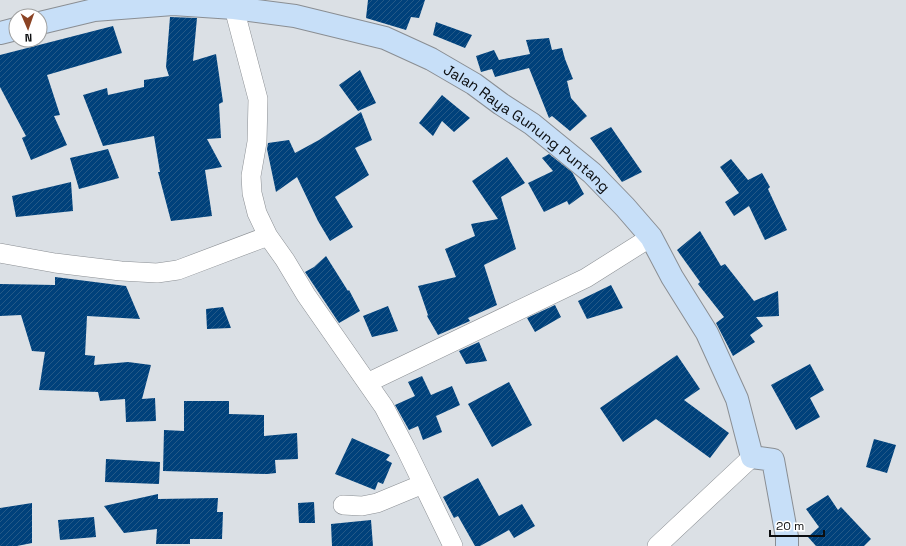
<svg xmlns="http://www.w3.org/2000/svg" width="906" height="546" viewBox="0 0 906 546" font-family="'Space Grotesk',sans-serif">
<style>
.building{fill:url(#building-hatch)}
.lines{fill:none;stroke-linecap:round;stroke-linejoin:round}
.street-casing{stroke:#8a8e93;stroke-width:20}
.secondary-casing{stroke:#8a8e93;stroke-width:24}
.street{stroke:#fff;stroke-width:19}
.secondary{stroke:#c7dff8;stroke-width:22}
.labels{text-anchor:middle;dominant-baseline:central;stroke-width:4;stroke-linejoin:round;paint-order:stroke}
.street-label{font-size:15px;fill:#0c0e10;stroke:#fff}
</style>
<defs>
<pattern id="building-hatch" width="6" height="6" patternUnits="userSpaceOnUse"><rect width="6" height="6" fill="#00417b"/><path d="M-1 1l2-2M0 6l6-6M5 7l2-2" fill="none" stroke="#245987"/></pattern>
</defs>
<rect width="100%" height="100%" fill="#dbe0e5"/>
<!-- building -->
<path class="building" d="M368 0H425L419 18 411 17 406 30 366 18Z
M170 17 197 18 193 61 216 54 223 102 219 104 221 138 207 139 222 167 205 170 212 216 171 221 158 172H160L154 136 103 146 83 95 107 88 108 95 144 87V80L169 76 166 67Z
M436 22 472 35 465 48 433 35Z
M113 26 122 53 47 75 60 115 54 116 67 145 31 160 22 138 26 136 0 87V55Z
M549 38 552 50 562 48 565 59 573 79 567 81 571 98 587 116 570 131 552 116 549 118 529 68 495 77 492 69 481 72 476 56 494 50 499 60 530 54 526 40Z
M360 70 376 103 358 111 339 85Z
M442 95 470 118 454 132 442 121 433 136 419 123Z
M361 112 372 140 355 148 369 175 335 197 353 227 330 241 318 221 297 177 276 192 267 149 268 143 289 140 295 153 319 140Z
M611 127 642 172 622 182 590 138Z
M108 149 119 178 79 189 70 158Z
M549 154 572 172 584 194 569 205 567 201 544 212 528 183 553 171 542 158Z
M507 157 525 183 501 197 516 249 484 265 497 305 468 318 470 321 438 335 427 316 428 315 418 286 456 277 445 249 475 236 471 224 498 219 472 181Z
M731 159 748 180 762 173 770 187 768 189 787 230 765 240 749 206 734 216 725 202 739 193 720 167Z
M71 182 73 211 16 217 12 196Z
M700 231 721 266 725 264 754 301 778 291 779 316 756 317 763 326 750 335 755 342 733 356 716 323 724 317 698 284 700 282 677 250Z
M326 256 348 291 349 290 360 311 339 323 305 272 314 267Z
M55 277 126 286 140 319 87 316 85 355 95 356 94 365 128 362 151 365 142 399 155 398 156 421 126 422 125 399 100 401 98 392 39 390 45 352 32 351 21 315 0 316V284L55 285Z
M611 285 623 308 587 319 578 301Z
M555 305 561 317 535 332 527 318Z
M388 306 398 331 372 337 363 316Z
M223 307 231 328 207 329 206 309Z
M479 342 487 361 466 364 459 351Z
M677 355 700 389 684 400 729 433 710 458 656 419 623 442 600 408Z
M810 364 824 390 810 398 820 417 796 430 771 385Z
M422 376 431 395 452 386 460 405 436 416 442 432 423 440 418 426 409 430 395 405 415 396 408 382Z
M509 382 532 425 492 447 468 404Z
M184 401H229V414L264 415V436L297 433 298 459 275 460 276 473 267 474 163 471 164 430 184 431Z
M352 438 390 455 386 460 392 463 383 484 378 482 375 490 335 474Z
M874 439 896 445 887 473 866 467Z
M106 459 160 462 159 484 105 482Z
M478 478 499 516 522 504 535 526 514 538 509 530 480 546H475L458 516 454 518 443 497Z
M158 494V499L218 498 217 512H223L222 539H190V544H156L157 529 124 533 104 506Z
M828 495 838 510 841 507 871 539 864 546H816L808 537 819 527 806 509Z
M314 502 315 523H299L298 503Z
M32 503V543L17 546H0V508Z
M94 517 96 537 60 540 58 520Z
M371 520 373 546H332L331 524Z"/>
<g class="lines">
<!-- street casing -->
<g class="street-casing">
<path id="street" d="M234 8 258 99 257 142 251 176 252 193 257 213 268 236 285 260 306 295 384 407 406 449 453 546
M0 253 55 263 121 271 157 273 178 270 268 236
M367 383 586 278 651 237
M343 505 362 506 377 503 423 484
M657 546 752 457"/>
</g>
<!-- secondary casing -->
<g class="secondary-casing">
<g id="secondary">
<path id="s1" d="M40 23 94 10 173 4 234 8 295 16 385 38 431 59 474 84 501 104 532 124 592 173 625 207 651 237 672 277 707 333 737 399 752 457 773 460 787 537V546"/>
<path d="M0 33 16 29"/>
</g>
</g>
<!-- street -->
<use href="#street" class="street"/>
<!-- secondary -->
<use href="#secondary" class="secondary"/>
</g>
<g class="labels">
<!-- street labels -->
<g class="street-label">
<text stroke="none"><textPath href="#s1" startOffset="519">Jalan Raya Gunung Puntang</textPath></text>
</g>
</g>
<!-- north arrow -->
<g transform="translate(28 28) rotate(178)"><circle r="19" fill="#ffffff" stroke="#9e9f9f"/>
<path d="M0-3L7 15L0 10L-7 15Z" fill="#8b4324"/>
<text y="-6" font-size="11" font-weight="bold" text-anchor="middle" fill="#0c0e10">N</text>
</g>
<!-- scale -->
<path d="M770 530v6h54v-6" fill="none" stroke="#0c0e10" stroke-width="2"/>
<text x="776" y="530" font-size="12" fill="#0c0e10" stroke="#ffffff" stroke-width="3" paint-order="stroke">20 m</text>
</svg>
